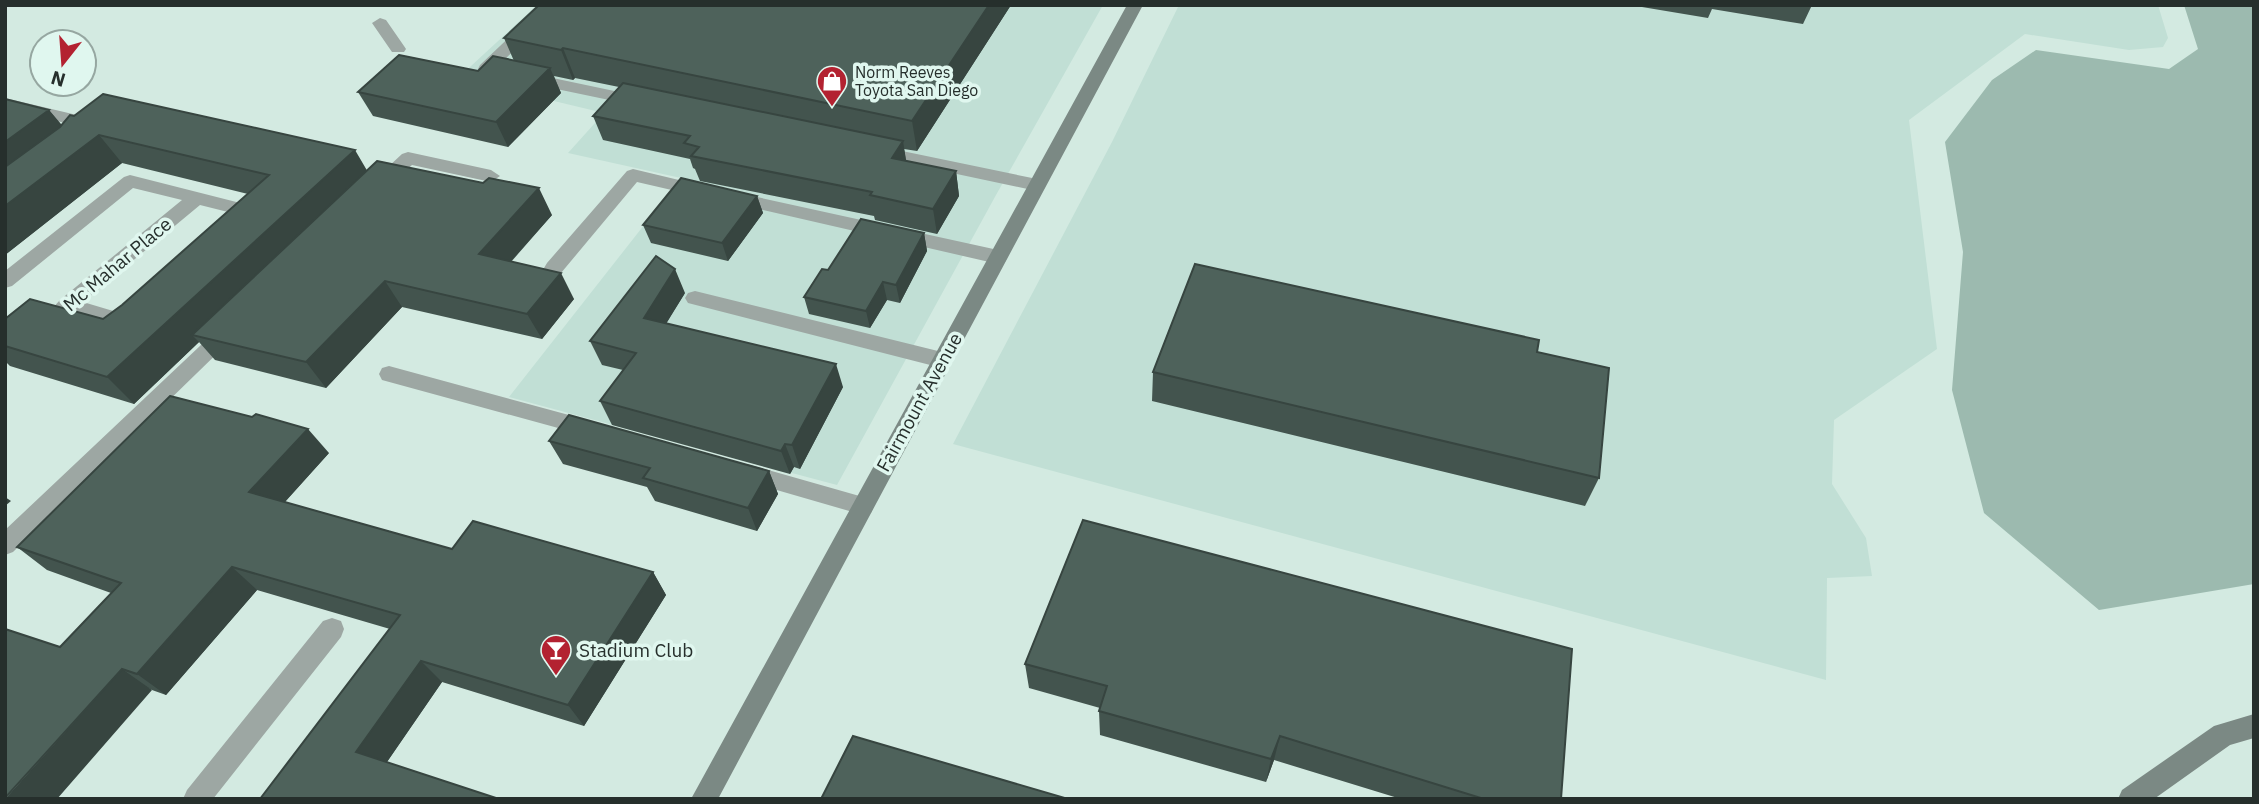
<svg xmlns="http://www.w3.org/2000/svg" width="2259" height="804" viewBox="0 0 2259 804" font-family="'IBM Plex Sans',sans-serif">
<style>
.built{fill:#c1dfd5}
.green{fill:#9cbaaf}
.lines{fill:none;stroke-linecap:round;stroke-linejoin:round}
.lane{fill:#9da7a3;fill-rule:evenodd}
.secondary{fill:#7b8984;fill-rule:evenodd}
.wall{fill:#43544e}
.shaded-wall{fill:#374540}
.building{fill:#4e625b;stroke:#374540;stroke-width:2}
.labels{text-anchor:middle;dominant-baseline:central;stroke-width:7;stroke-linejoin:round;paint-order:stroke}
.far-poi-label{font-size:16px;fill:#262f2c;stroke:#e0f7ef;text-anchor:start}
.street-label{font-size:19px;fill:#262f2c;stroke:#e0f7ef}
.poi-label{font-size:19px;fill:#262f2c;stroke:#e0f7ef;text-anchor:start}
</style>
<rect width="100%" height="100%" fill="#d3eae1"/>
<!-- built -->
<path class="built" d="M537 5H1103L996 195 837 485 509 397 681 178 568 153 604 113 458 78Z
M1179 5H2158L2168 38 2163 47 2129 50 2025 34 1909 120 1937 349 1834 420 1832 484 1866 538 1872 576 1827 578 1826 680 953 444 1112 142Z"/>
<!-- green -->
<path class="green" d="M2184 5H2254V584L2099 610 1984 513 1952 390 1963 252 1945 142 1992 80 2036 50 2169 69 2198 49Z"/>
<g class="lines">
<!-- lane -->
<path class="lane" d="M543 5H560L498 66 506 71 504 75 480 73 478 69 480 65Z
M380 18 386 20 404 46 406 49 404 52H392L372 23Z
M529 73 638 96 646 101 638 106 523 82 521 78 523 74Z
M5 98 81 116 101 130 92 136 69 124 5 108Z
M878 146 1037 179 1046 185 1037 191 872 156 869 152 872 148Z
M408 152 491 170 500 176 491 182 412 165 386 188H374L371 184 374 180 402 154Z
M633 169 708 187 711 191 702 197 637 182 561 273H547L544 268 547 263 627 171Z
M130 175 260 208 267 210 269 214 267 218 260 220 200 205 83 302 140 319 143 324 140 329 133 331 70 313 60 318 53 316 50 311 60 300 182 200 133 188 12 286 5 288V271L124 177Z
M734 192 998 250 1005 252 1007 257 1005 262 998 264 728 202 725 198 728 194Z
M695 291 942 352 949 355 952 360 949 365 942 368 688 303 685 298 688 293Z
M226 326 233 328 236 333 233 338 13 552 5 555V530L219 328Z
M389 366 591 421 599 423 602 429 599 435 591 437 382 380 379 374 382 368Z
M747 464 863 497 871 499 874 506 871 513 863 515 739 479 736 473 739 467Z
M332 618 341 621 344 629 341 637 213 799H183L187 790 323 621Z"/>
<!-- secondary -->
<path class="secondary" d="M1127 5H1143L718 799H691Z
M2254 714V738L2230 745 2154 799H2118L2122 790 2214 726Z"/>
</g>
<!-- wall -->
<path class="wall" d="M1011 5 917 151 904 149 906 161 956 171 959 196 937 234 875 220 874 216 700 181 695 169 693 168 690 159 603 140 593 116 619 87 575 78 573 80 554 76 561 93 508 147 373 116 358 92 478 71 514 61 504 38Z
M1630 5H1812L1803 24 1712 9 1708 18Z
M49 110 61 125 367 170 552 215 511 262 574 299 542 339 402 307 326 388 215 360 199 342 134 404 10 366 5 361V319H103L122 305 248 194 122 163 5 255Z
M757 196 763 213 728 261 651 243 643 225Z
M924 233 927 251 900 303 887 300 870 328 809 314 804 297 828 270Z
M685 293 666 323 843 387 800 469 794 467 790 474 612 425 600 401 623 370 602 365 590 341Z
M1537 352 1599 478 1585 506 1152 401 1153 372Z
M549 441 769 471 778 494 757 531 655 501 647 487 563 464Z
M329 453 285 502 452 549 653 572 666 595 584 726 442 682 387 762 260 799 390 629 257 590 166 695 152 690 60 647 111 593 47 570 17 547Z
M1025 664 1561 799H1401L1274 760 1266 782 1100 735 1099 711 1100 708 1029 688Z"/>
<!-- shaded-wall -->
<path class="shaded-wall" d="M989 5H1011L917 151 912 121Z
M563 48 575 78 573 80 561 50Z
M550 68 561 93 508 147 496 122Z
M49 110 73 138 5 190V142Z
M99 135 122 163 5 255V206Z
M903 141 907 166 892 158Z
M355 150 372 179 192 335 199 342 134 404 107 377Z
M956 171 959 196 937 234 933 209Z
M539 188 552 215 494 280 479 254Z
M757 196 763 213 728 261 722 243Z
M924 233 927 251 900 303 896 285Z
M675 269 685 293 655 342 644 318Z
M561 273 574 299 542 339 527 314Z
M385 281 402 307 326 388 306 362Z
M883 282 887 300 870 328 866 311Z
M836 364 843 387 800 469 792 445Z
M308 429 329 453 272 516 249 492Z
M785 444 794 467 790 474 781 451Z
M769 471 778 494 757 531 748 508Z
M5 497 11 501 5 506Z
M232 567 257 590 166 695 137 674Z
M653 572 666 595 584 726 568 705Z
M421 661 442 682 380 772 356 752Z
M122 669 152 690 57 799H5Z
M1280 736 1274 760 1266 782 1271 759Z"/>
<!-- building -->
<path class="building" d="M539 5H989L912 121 563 48 561 50 504 38Z
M399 55 478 71 493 56 550 68 496 122 358 92Z
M623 83 903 141 892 158 956 171 933 209 870 195 872 192 691 156 699 147 684 143 690 136 593 116Z
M103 94 355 150 107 377 5 346V319L30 299 103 319 122 305 269 175 99 135 5 206V167L60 127 70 115 74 116Z
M5 99 49 110 5 142Z
M377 161 483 183 489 178 539 188 479 254 561 273 527 314 385 281 306 362 192 335Z
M681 178 757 196 722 243 643 225Z
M861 219 924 233 896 285 883 282 866 311 804 297 822 269 828 270Z
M656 256 675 269 644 318 836 364 792 445 785 444 781 451 600 401 636 353 590 341Z
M1195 264 1539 340 1537 352 1609 368 1599 478 1153 372Z
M170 396 252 417 256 414 308 429 249 492 452 549 473 521 653 572 568 705 421 661 356 752 499 799H260L400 615 232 567 137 674 122 669 5 798V629L60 647 121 583 17 547Z
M569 415 769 471 748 508 643 478 650 468 549 441Z
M1083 520 1572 649 1561 799H1484L1280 736 1271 759 1099 711 1107 686 1025 664Z
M853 736 1068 799H821Z"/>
<!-- icons -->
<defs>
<g id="shop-pin" transform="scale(1.575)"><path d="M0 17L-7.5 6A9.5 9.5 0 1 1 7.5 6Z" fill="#b32231" stroke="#e0f7ef"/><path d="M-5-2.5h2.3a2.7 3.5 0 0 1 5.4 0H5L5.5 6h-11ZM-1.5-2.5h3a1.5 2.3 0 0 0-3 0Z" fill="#fff"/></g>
<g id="bar-pin" transform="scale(1.575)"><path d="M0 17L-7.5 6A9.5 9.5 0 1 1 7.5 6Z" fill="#b32231" stroke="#e0f7ef"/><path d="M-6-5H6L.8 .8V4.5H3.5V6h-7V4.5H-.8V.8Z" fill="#fff"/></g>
</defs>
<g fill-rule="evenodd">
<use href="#shop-pin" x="832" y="81"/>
<use href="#bar-pin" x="556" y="650"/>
</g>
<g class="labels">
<!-- far-poi labels -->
<g class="far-poi-label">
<text x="855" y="72">Norm Reeves<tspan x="855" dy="18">Toyota San Diego</tspan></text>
</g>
<!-- street labels -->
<g class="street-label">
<text transform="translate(117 264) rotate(-40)">Mc Mahar Place</text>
<text transform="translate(919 402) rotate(-61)">Fairmount Avenue</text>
</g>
<!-- poi labels -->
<g class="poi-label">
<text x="579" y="650">Stadium Club</text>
</g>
</g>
<!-- border -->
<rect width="2259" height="804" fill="none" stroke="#262f2c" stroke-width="14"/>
<!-- north arrow -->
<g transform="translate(63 63) rotate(197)"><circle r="33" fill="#e0f7ef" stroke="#96a7a1" stroke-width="2"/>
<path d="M0-5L12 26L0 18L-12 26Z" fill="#b32231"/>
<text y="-10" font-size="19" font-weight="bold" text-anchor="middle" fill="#262f2c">N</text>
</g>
</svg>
